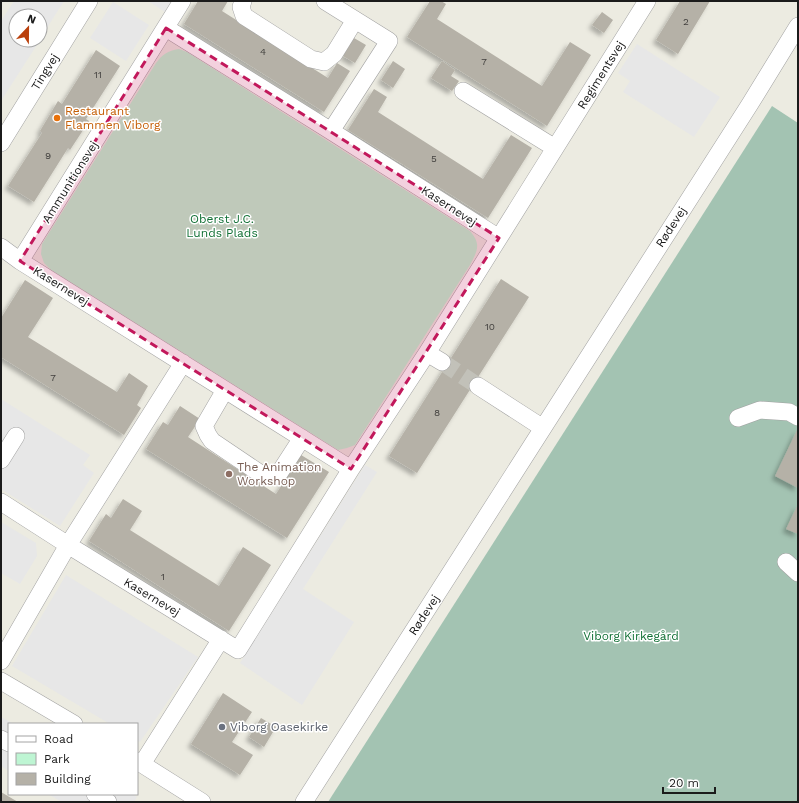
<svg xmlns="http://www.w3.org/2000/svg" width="799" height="803" viewBox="0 0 799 803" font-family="'Work Sans',sans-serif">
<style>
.cemetery{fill:#a3c3b2}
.park{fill:#bef5d3}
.parking{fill:#e7e7e7}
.building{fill:#b5b1a7;filter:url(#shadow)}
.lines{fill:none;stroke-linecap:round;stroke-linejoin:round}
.minor-tunnel{stroke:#c2c1b9;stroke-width:17;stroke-dasharray:17 8;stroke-linecap:butt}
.minor-casing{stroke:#a2a2a2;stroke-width:18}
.minor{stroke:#fff;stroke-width:17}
.marked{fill:#c2185b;fill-opacity:0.2;stroke:#c2185b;stroke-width:3;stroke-dasharray:8 5;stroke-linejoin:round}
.food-dot{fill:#e8710a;stroke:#fff;stroke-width:1.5}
.education-dot{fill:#8d6e63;stroke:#fff;stroke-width:1.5}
.worship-dot{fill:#6b7280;stroke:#fff;stroke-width:1.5}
.labels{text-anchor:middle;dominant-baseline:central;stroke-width:3;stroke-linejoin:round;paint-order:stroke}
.number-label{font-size:10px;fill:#42403e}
.street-label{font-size:12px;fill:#1b1b1b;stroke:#fff}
.food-label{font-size:12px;fill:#c56008;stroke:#fff;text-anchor:start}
.park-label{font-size:12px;fill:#117035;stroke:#fff}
.education-label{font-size:12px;fill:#785e54;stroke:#fff;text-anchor:start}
.worship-label{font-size:12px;fill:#5b616d;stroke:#fff;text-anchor:start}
</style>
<defs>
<filter id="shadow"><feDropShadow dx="-3.5" dy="3.5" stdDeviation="2" flood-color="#0004"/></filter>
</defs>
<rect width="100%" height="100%" fill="#ecebe1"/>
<!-- cemetery -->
<path class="cemetery" d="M772 106 798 123V802H328Z"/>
<!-- park -->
<path class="park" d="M179 49 187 52 470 231C481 244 478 250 470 265L355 445 347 448 338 450 51 270 44 263 41 254 42 244 47 236 156 63C163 54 167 51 179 49Z"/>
<!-- parking -->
<path class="parking" d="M14 1H64L40 39V16H16V40H40L1 101V21Z
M148 1H172L165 12Z
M113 2 149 25 126 61 90 38Z
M637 44 720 97 694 137 623 92 630 81 618 73Z
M1 399 90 455 83 465 94 473 60 526 1 489Z
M365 465 377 472 303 589 354 622 302 705 240 663Z
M1 522 36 543 37 556 20 584 1 573Z
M66 575 198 657 140 742 137 740V724H110L12 666Z
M1 717 14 724H9V771L1 766Z
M48 794H132L137 797 134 802H62Z"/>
<!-- building -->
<path class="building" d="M198 1H228L222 11 328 78 337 63 350 71 324 112 184 24Z
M430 1H441L446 4 437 19 542 86 570 42 591 55 547 126 407 37Z
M680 1H710L678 54 656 40Z
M602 12 613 20 604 33 592 25Z
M354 38 366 45 355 63 343 56Z
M96 50 120 66 86 119 89 121 70 150 68 148 34 202 8 186 42 133 40 131 58 101 62 104Z
M393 61 405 69 393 88 381 80Z
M442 61 455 70 451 76 459 81 452 91 431 78Z
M374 89 387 97 378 112 483 179 511 135 532 148 488 218 348 130Z
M501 279 529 297 417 473 389 456Z
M25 280 53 298 28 337 117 392 129 373 148 386 137 405 141 408 124 435 1 357V318Z
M180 406 200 419 188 437 276 494 301 455 329 472 287 538 146 449 163 422 168 425Z
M798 428V488L775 476Z
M123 499 142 511 130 530 219 586 243 547 271 565 229 631 89 541 106 514 111 518Z
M798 504V534L786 529Z
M223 693 252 712 232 742 253 755 240 775 191 744Z
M261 718 276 727 264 747 249 737Z
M1 792 18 802H1Z"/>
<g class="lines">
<!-- minor-tunnel -->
<path class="minor-tunnel" d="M442 362 478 386"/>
<!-- minor casing -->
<g class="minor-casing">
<path id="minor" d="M243 1 241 7 244 16 311 59 324 62 334 54 355 20
M325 1 389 41 331 131
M166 28 331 131 499 238
M463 91 555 148
M1 143 89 1
M1 247 20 261 351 469
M20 261 182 1
M427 353 442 362
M183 363 68 545 238 650 351 469 427 353 647 1
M478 386 543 428
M225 390 204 426 208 435 212 441 261 474 271 477 278 475 302 438
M738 418 760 410 789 412 798 417
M1 460 16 436
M1 502 68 545 1 661
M786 562 798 573
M1 681 74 724
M1 739 9 743
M137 761 202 802
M142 764 221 639
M95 794 108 802
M304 802 750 104 798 26"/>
</g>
<!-- minor -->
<use href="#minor" class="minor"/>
</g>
<!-- marked area -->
<path class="marked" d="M166 28 499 238 351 469 20 261Z"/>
<!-- markers -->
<circle class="food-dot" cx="57" cy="118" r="4"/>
<circle class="education-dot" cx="229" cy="474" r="4"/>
<circle class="worship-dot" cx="222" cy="727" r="4"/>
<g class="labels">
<!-- number labels -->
<g class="number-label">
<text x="686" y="21">2</text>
<text x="263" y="51">4</text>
<text x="484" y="61">7</text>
<text x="98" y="74">11</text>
<text x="48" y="155">9</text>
<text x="434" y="158">5</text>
<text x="490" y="326">10</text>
<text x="53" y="377">7</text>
<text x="437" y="412">8</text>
<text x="163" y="576">1</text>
</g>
<!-- street labels -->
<g class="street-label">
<text transform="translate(45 72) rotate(-58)">Tingvej</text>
<text transform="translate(601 75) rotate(-58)">Regimentsvej</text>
<text transform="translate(70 182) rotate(-58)">Ammunitionsvej</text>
<text transform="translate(449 206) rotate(33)">Kasernevej</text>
<text transform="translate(671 227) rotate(-57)">Rødevej</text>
<text transform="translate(61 286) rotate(32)">Kasernevej</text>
<text transform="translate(152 597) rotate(31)">Kasernevej</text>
<text transform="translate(424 615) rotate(-57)">Rødevej</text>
</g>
<!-- food labels -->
<g class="food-label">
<text x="65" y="111">Restaurant<tspan x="65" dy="14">Flammen Viborg</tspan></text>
</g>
<!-- park labels -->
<g class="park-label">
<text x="222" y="219">Oberst J.C.<tspan x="222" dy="14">Lunds Plads</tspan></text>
<text x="631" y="636">Viborg Kirkegård</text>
</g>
<!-- education labels -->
<g class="education-label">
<text x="237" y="467">The Animation<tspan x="237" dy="14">Workshop</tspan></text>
</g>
<!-- worship labels -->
<g class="worship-label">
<text x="230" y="727">Viborg Oasekirke</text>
</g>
</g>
<!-- border -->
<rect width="799" height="803" fill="none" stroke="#1b1b1b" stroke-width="4"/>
<!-- legend -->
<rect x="8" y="723" width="130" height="72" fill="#ffffff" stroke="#a4a4a4"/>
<rect x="16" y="736" width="20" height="6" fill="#ffffff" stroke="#a4a4a4"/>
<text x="44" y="743" font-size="12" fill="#1b1b1b">Road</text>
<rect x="16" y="753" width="20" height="12" fill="#bef5d3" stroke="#a4a4a4"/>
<text x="44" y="763" font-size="12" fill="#1b1b1b">Park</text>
<rect x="16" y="773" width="20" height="12" fill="#b5b1a7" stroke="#a4a4a4"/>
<text x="44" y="783" font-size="12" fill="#1b1b1b">Building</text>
<!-- north arrow -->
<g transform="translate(28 28) rotate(22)"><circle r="19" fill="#ffffff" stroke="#a4a4a4"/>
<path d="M0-3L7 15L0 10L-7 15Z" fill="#ba400c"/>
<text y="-6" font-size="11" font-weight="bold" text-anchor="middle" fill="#1b1b1b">N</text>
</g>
<!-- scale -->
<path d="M663 787v6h52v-6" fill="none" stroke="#1b1b1b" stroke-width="2"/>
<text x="669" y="787" font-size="12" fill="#1b1b1b" stroke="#ffffff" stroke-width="3" paint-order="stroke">20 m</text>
</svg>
